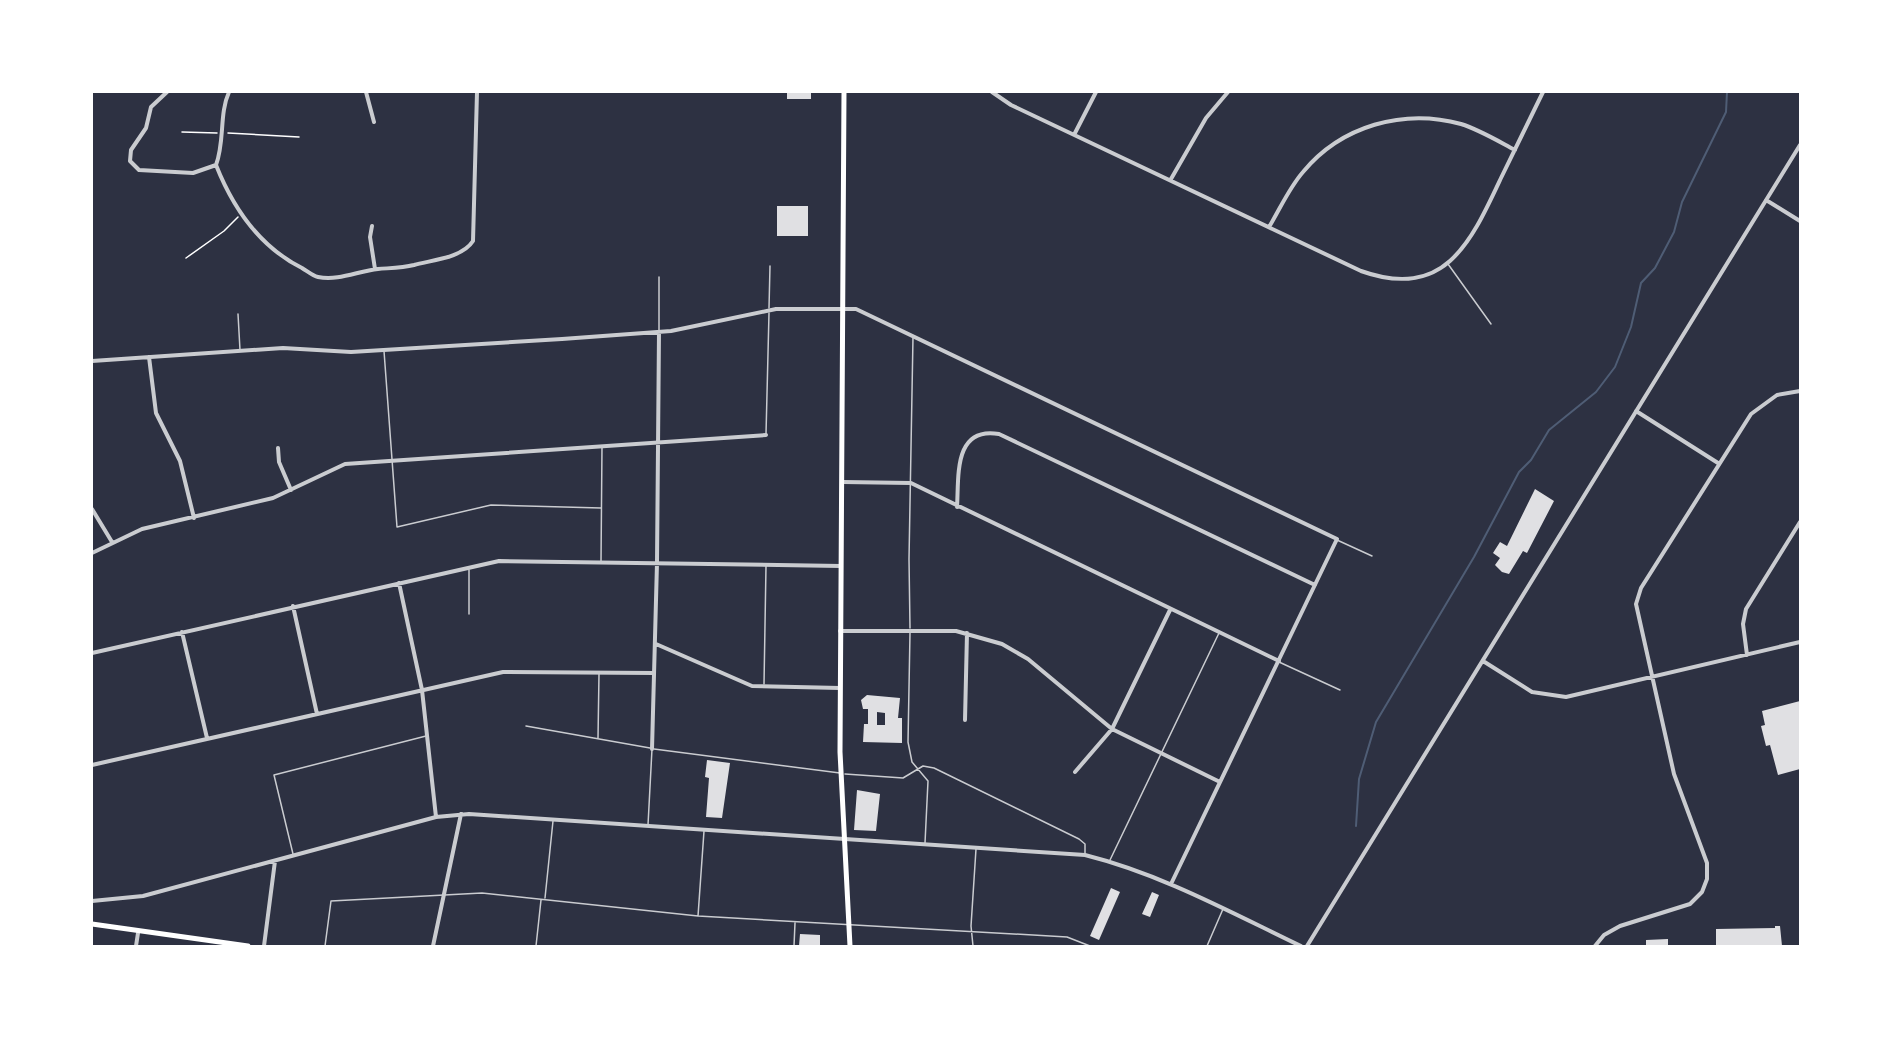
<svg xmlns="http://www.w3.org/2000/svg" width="1892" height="1038" viewBox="0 0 1892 1038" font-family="'Exo 2',sans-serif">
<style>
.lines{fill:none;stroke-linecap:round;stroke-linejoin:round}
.stream{stroke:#4f5d75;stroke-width:2}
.building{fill:#e0e0e3;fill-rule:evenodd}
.path{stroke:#fff;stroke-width:1.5}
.service{stroke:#caccd0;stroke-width:1.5}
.minor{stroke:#caccd0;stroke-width:4}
.secondary{stroke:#fff;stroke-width:5}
.primary{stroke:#fff;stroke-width:5}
</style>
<rect width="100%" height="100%" fill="#2d3142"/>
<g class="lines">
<!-- stream -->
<path class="stream" d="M1356 826 1359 779 1376 722 1474 557 1519 472 1531 460 1549 430 1596 392 1615 367 1631 327 1641 283 1655 268 1674 232 1682 202 1726 112 1727 92"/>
</g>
<!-- building -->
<path class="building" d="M787 92H811V99H787Z
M777 206H808V236H777Z
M1535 489 1554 501 1527 553 1523 551 1509 574 1502 572 1495 565 1500 558 1493 553 1500 542 1507 546Z
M867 695 900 698 898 718H902V743L863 742 864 724H868V709H863L861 700ZM877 712 885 713V725H877Z
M1800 701V769L1778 775 1770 745 1766 746 1761 726 1765 725 1762 711Z
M707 760 730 763 722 818 706 817 709 778 705 777Z
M857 790 880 794 876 831 854 830Z
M1111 888 1120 892 1099 940 1090 936Z
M1152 892 1159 895 1150 917 1142 914Z
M1775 926H1780L1782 946H1716V929L1775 928Z
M800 934 820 935V946H799Z
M1668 939V946H1646V940Z"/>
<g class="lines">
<!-- path -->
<path class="path" d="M182 132 217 133
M228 133 299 137
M186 258 224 231 238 217"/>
<!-- service -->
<path class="service" d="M1448 264 1491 324
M659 277V331
M769 308 770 266
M238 314 240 350
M384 351 397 527 491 505 601 508
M766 434 769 313
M1337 540 1372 556
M601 562 602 446
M469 570V614
M910 628 909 559 913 337
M910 633 908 742 912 762 928 781 925 843
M1279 662 1340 690
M764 684 766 566
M526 726 650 748
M598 738 599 674
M654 749 840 773
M845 774 903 778 923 766 934 768 1079 839 1085 844V853
M648 825 652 749
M293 854 274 775 426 736
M1110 860 1219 633
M545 898 553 821
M698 916 704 831
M325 946 331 901 482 893 698 916 1067 937 1090 946
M536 946 541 900
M794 946 795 923
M973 946 971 926 976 849
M1207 946 1223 909"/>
<!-- minor -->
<path class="minor" d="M167 92 151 107 146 128 131 150 130 161 139 170 193 173 216 165
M366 92 374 122
M992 92 1011 105 1361 271C1445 301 1471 242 1501 178 1515 149 1529 121 1543 92
M1075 133 1096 92
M216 165C233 208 260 247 302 268 307 271 313 276 318 277 339 281 358 271 378 269 390 268 402 268 414 265 432 260 462 258 473 241L477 92
M216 165C225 141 219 114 229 92
M1171 179 1206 118 1228 92
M1766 200 1800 221
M372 226 370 237 375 269
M1269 227C1280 209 1289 188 1303 172 1341 126 1403 108 1461 124 1480 130 1498 141 1515 150
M149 357 156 413 180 461 194 518
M92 361 283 348 351 352 562 339 671 331 776 309H856L1337 539 1171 884
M1636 411 1718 463
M278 448 279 462 291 490
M843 482 911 483 1279 661
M957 507C959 477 953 426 999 434L1315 585
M92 509 112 542
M92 553 142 529 273 498 345 464 766 435
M399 583 422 690 436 817
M293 606 317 714
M840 631H956L1002 644 1028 659 1112 729 1220 782
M182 632 207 738
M656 644 752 686 840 688
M92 653 499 561 841 566
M1747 655 1743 624 1746 609 1800 522
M1483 661 1532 692 1566 697 1800 642
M965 720 967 633
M652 749 657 563 659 332
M92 765 503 672 654 673
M1075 772 1112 729 1170 610
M92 901 143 896 436 817 469 814 1085 855C1161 874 1230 912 1301 946
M136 946 138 933
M264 946 275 861
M433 946 461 814
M1307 946 1800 145
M1595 946 1604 935 1620 926 1690 904 1702 892 1707 879V863L1674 774 1636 604 1641 588 1751 414 1777 395 1800 391"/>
<!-- secondary -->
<path class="secondary" d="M844 92 840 752 850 946"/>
<!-- primary -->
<path class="primary" d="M92 924 248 946"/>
</g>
<!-- border -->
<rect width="1892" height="1038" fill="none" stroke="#ffffff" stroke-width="186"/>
</svg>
